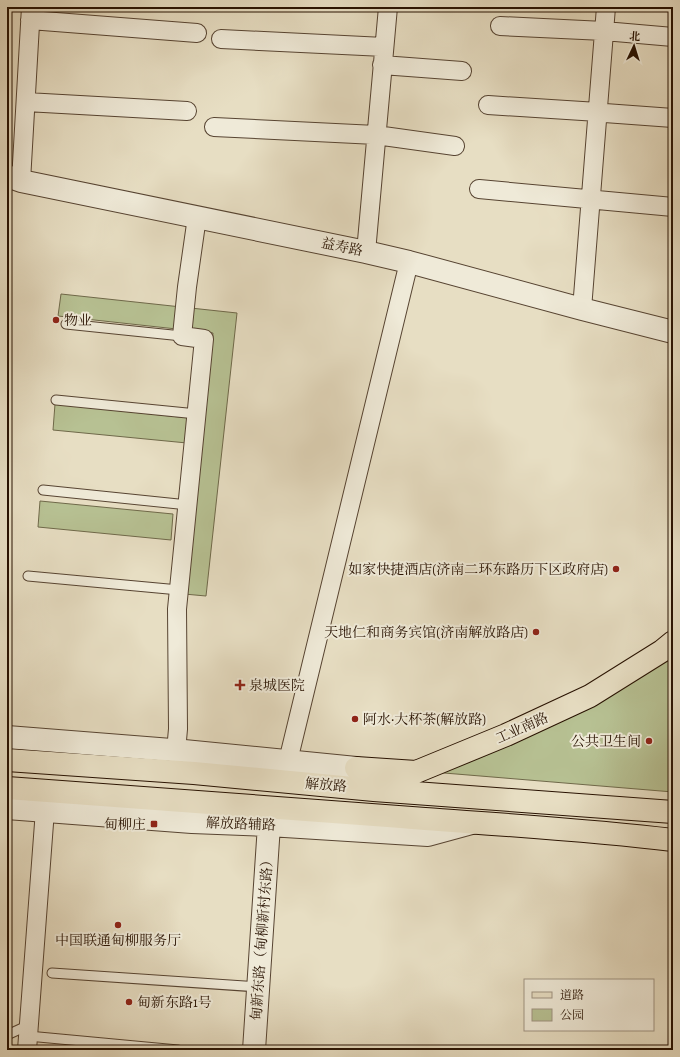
<svg xmlns="http://www.w3.org/2000/svg" width="680" height="1057" viewBox="0 0 680 1057" font-family="Alegreya,'Noto Serif SC',serif">
<style>
.green{fill:#b7c193;stroke:#6f694a}
.lines{fill:none;stroke-linecap:round;stroke-linejoin:round}
.service-casing{stroke:#574432;stroke-width:11}
.minor-casing{stroke:#574432;stroke-width:20}
.tertiary-casing{stroke:#574432;stroke-width:24}
.primary-casing{stroke:#271101;stroke-width:24}
.service{stroke:#efead8;stroke-width:9}
.minor{stroke:#efead8;stroke-width:18}
.tertiary{stroke:#efead8;stroke-width:22}
.primary{stroke:#e7dec3;stroke-width:22}
.poi-dot{fill:#8f2418;stroke:#efead8;stroke-width:1.5}
.labels{text-anchor:middle;dominant-baseline:central;stroke-width:4;stroke-linejoin:round;paint-order:stroke}
.street-label{font-size:14px;fill:#271101;stroke:#efead8}
.poi-label{font-size:14px;fill:#271101;stroke:#efead8;text-anchor:start}
</style>
<rect width="100%" height="100%" fill="#e7dec3"/>
<filter id="stains"><feTurbulence type="fractalNoise" baseFrequency=".005" numOctaves="4"/><feColorMatrix values="0 0 0 0 .2 0 0 0 0 .09 0 0 0 0 .02 0 0 0 .5 -.17"/></filter>
<radialGradient id="worn" r=".72"><stop offset=".6" stop-color="#630" stop-opacity="0"/><stop offset="1" stop-color="#630" stop-opacity=".3"/></radialGradient>
<!-- green -->
<path class="green" d="M61 294 237 313 206 596 184 594 213 333 58 316Z
M55 404 189 418 187 443 53 430Z
M40 501 173 514 171 540 38 527Z
M673 646V792L432 772Z"/>
<g class="lines">
<!-- service casing -->
<g class="service-casing">
<path id="service" d="M66 324 182 336
M56 400 197 414
M43 490 188 505
M28 576 179 590
M52 973 258 987
M7 1035 29 1025
M28 1036 178 1050"/>
</g>
<!-- minor casing -->
<g class="minor-casing">
<path id="minor" d="M30 20 197 33
M500 26 604 31 673 37
M221 39 384 47
M382 65 462 71
M26 102 187 111
M488 105 598 112
M591 112 673 118
M214 127 376 135 455 146
M21 181 31 7
M479 189 673 207
M366 252 388 7
M582 309 606 7
M176 751 178 729 177 609 204 339 182 336 187 287 197 217
M288 761 409 262
M27 1050 45 810"/>
</g>
<!-- tertiary casing -->
<g class="tertiary-casing">
<path id="tertiary" d="M7 176 21 181 366 252 409 262 582 309 673 332
M7 737 184 751 356 768
M7 808 192 822 269 825 428 835 472 823
M254 1050 269 825"/>
</g>
<!-- primary casing -->
<g class="primary-casing">
<path id="primary" d="M7 760 194 773 374 790 673 812
M356 768 416 772 506 735 590 696 662 651 673 642
M7 788C147 798 286 808 425 819 508 825 591 830 673 840"/>
</g>
<!-- service -->
<use href="#service" class="service"/>
<!-- minor -->
<use href="#minor" class="minor"/>
<!-- tertiary -->
<use href="#tertiary" class="tertiary"/>
<!-- primary -->
<use href="#primary" class="primary"/>
</g>
<!-- markers -->
<g class="poi-dot">
<circle cx="56" cy="320" r="4"/>
<circle cx="616" cy="569" r="4"/>
<circle cx="536" cy="632" r="4"/>
<path d="M238 679h4v4h4v4h-4v4h-4v-4h-4v-4h4z"/>
<circle cx="355" cy="719" r="4"/>
<circle cx="649" cy="741" r="4"/>
<rect x="150" y="820" width="8" height="8" rx="2"/>
<circle cx="118" cy="925" r="4"/>
<circle cx="129" cy="1002" r="4"/>
</g>
<g class="labels">
<!-- street labels -->
<g class="street-label">
<text transform="translate(342 247) rotate(12)">益寿路</text>
<text transform="translate(522 728) rotate(-24)">工业南路</text>
<text transform="translate(326 785) rotate(5)">解放路</text>
<text transform="translate(241 824) rotate(2)">解放路辅路</text>
<text transform="translate(262 937) rotate(-86)">甸新东路（甸柳新村东路）</text>
</g>
<!-- poi labels -->
<g class="poi-label">
<text x="64" y="320">物业</text>
<text x="608" y="569" text-anchor="end">如家快捷酒店(济南二环东路历下区政府店)</text>
<text x="528" y="632" text-anchor="end">天地仁和商务宾馆(济南解放路店)</text>
<text x="249" y="685">泉城医院</text>
<text x="363" y="719">阿水·大杯茶(解放路)</text>
<text x="641" y="741" text-anchor="end">公共卫生间</text>
<text x="146" y="824" text-anchor="end">甸柳庄</text>
<text x="118" y="940" text-anchor="middle">中国联通甸柳服务厅</text>
<text x="137" y="1002">甸新东路1号</text>
</g>
</g>
<!-- margin -->
<rect width="680" height="1057" fill="none" stroke="#e7dec3" stroke-width="24"/>
<rect x="8" y="8" width="664" height="1041" fill="none" stroke="#271101" stroke-width="2"/>
<rect x="12" y="12" width="656" height="1033" fill="none" stroke="#271101"/>
<!-- legend -->
<rect x="524" y="979" width="130" height="52" fill="#efead8" stroke="#9f9382"/>
<rect x="532" y="992" width="20" height="6" fill="#e7dec3" stroke="#9f9382"/>
<text x="560" y="999" font-size="12" fill="#271101">道路</text>
<rect x="532" y="1009" width="20" height="12" fill="#b7c193" stroke="#9f9382"/>
<text x="560" y="1019" font-size="12" fill="#271101">公园</text>
<!-- north arrow -->
<g transform="translate(634 46) rotate(4)" stroke="#efead8" stroke-width="3" paint-order="stroke">
<path d="M0-3L7 15L0 10L-7 15Z" fill="#271101"/>
<text y="-6" font-size="11" font-weight="bold" text-anchor="middle" fill="#271101">北</text>
</g>
<rect width="100%" height="100%" filter="url(#stains)"/>
<rect width="100%" height="100%" fill="url(#worn)"/>
</svg>
